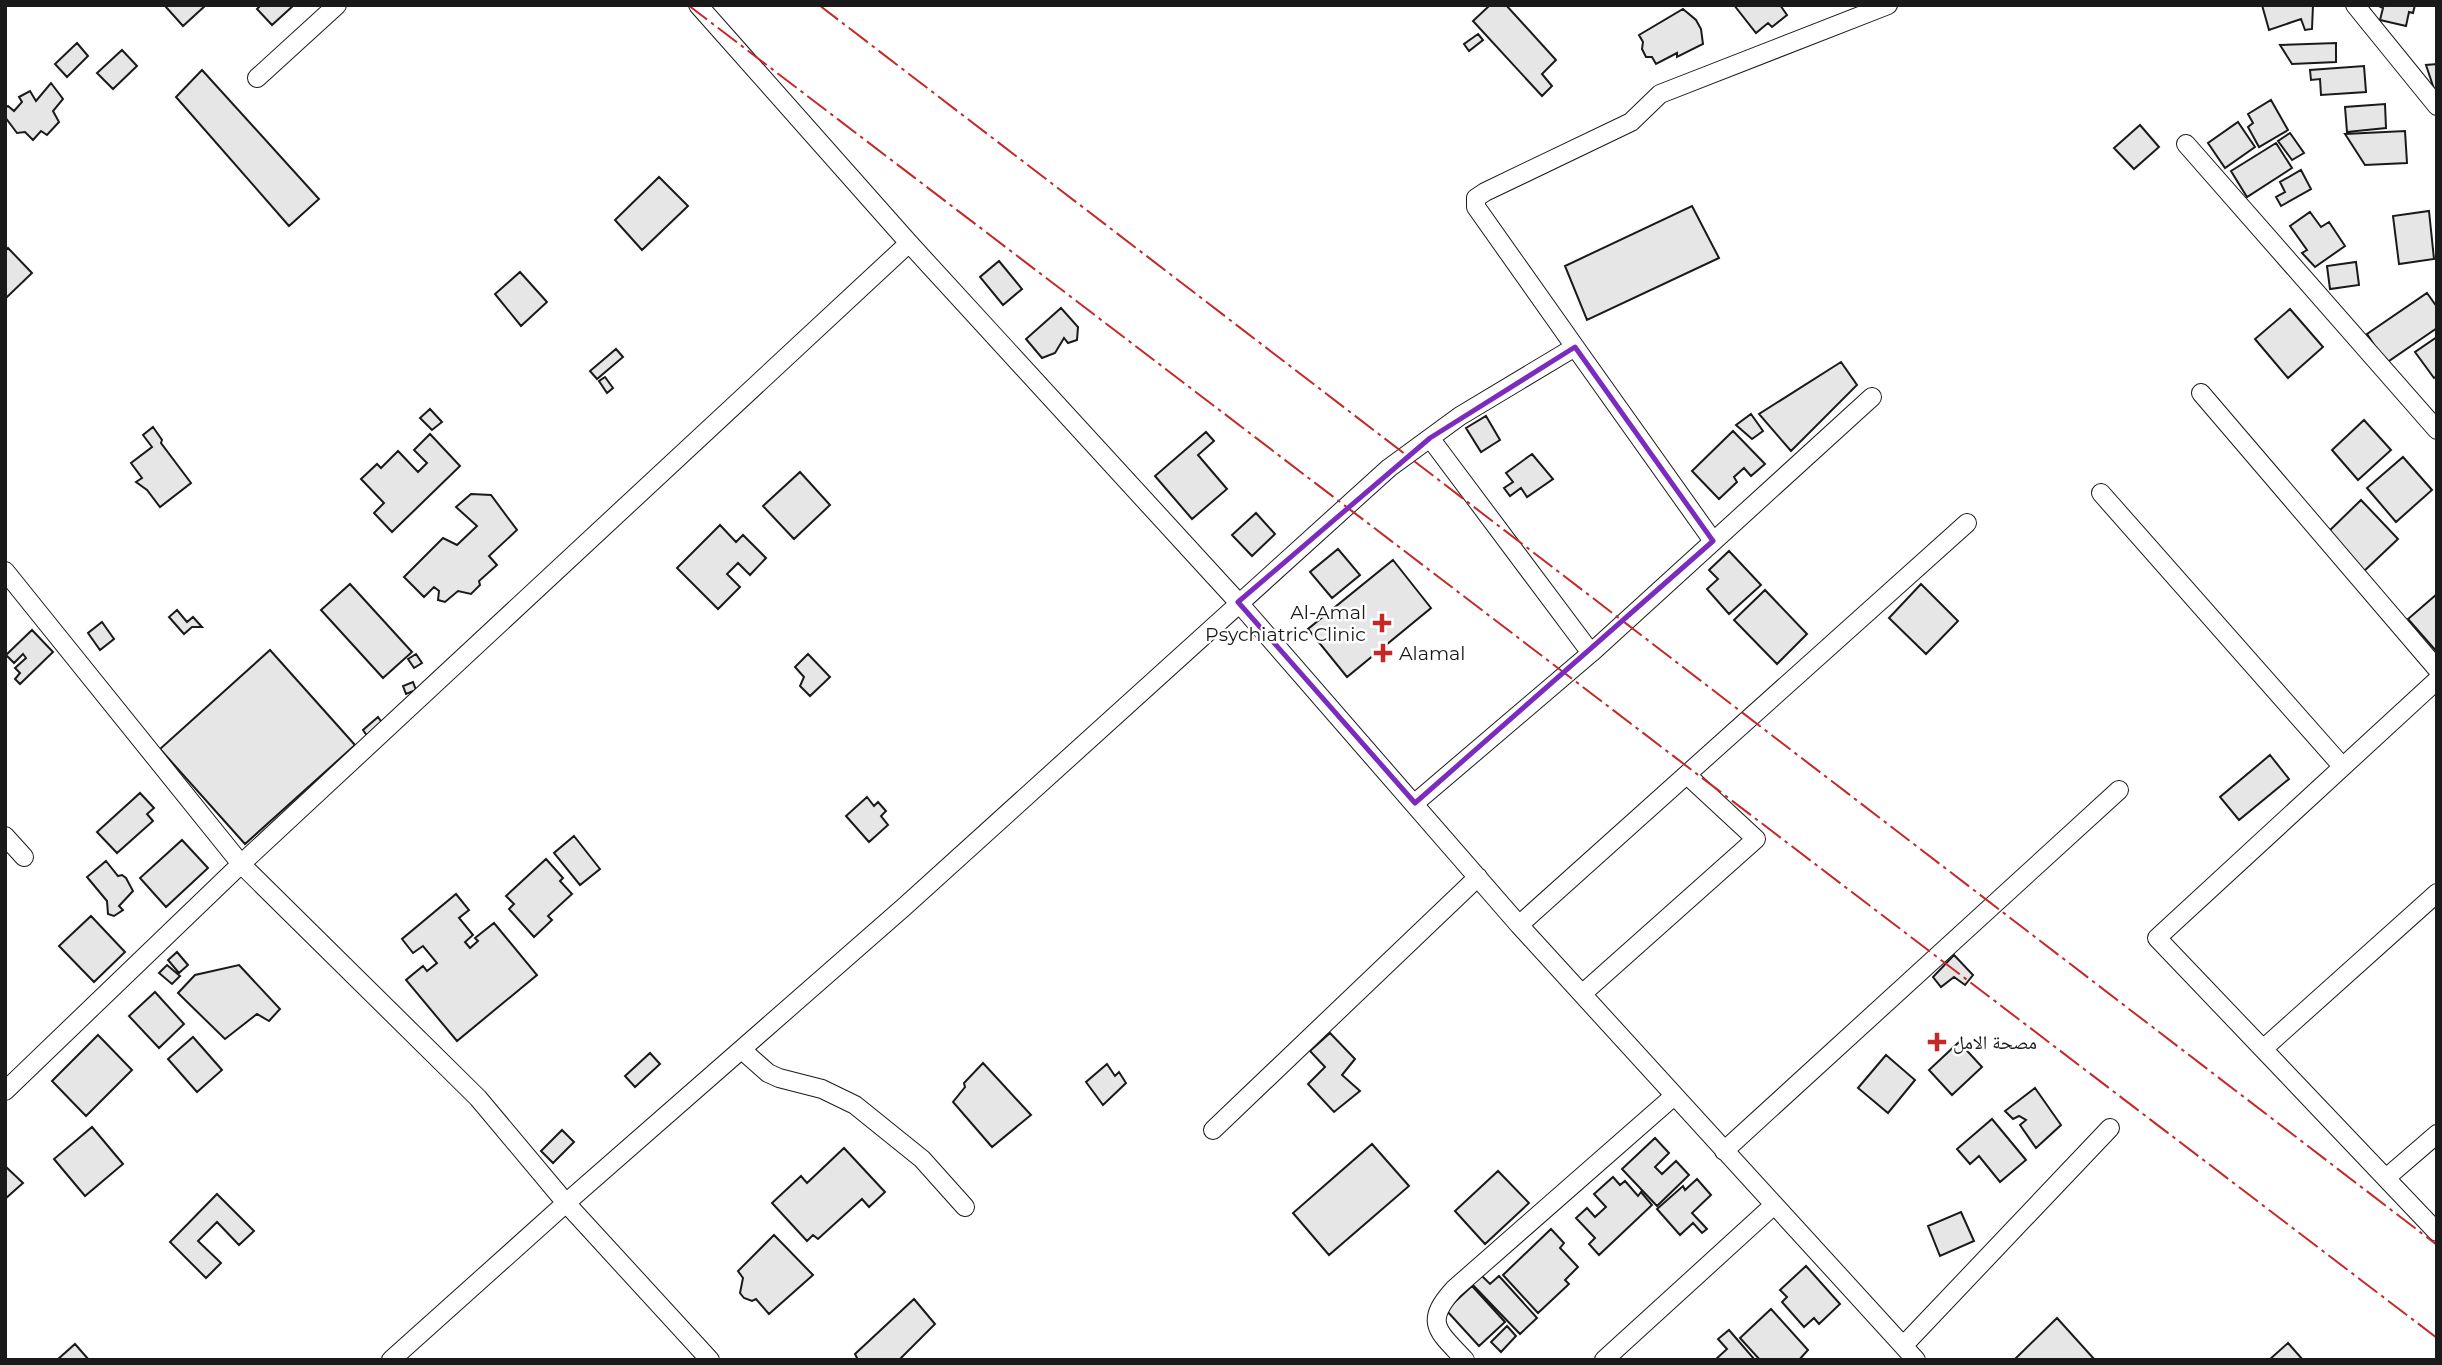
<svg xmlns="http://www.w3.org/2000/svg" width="2442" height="1365" viewBox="0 0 2442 1365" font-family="Montserrat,'Noto Naskh Arabic',sans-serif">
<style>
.building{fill:#e6e6e6;stroke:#1a1a1a;stroke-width:2}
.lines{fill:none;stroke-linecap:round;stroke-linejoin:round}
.minor-casing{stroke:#1a1a1a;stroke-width:20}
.minor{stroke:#fff;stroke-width:18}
.power{stroke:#c62828;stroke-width:2;stroke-dasharray:24 5 3.5 5;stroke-linecap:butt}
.marked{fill:none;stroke:#7b2cbf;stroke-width:5;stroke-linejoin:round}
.poi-dot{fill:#c62828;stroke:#fff;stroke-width:2.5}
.labels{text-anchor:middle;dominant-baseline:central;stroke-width:5;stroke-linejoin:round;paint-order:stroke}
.poi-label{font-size:19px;fill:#1a1a1a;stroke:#fff;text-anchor:start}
</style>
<rect width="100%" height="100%" fill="#fff"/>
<!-- building -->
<path class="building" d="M168 5H206L183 26 166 7Z
M261 5H294L272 25 257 9Z
M1490 5H1506L1556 60 1542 74 1552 86 1542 96 1473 21Z
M1734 5H1780L1787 15 1772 27 1768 23 1756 33Z
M2262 5H2313L2312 29 2305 30 2301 19 2269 30Z
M2377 5H2415L2413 13 2409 12 2406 26 2380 20 2383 8Z
M1683 9 1696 20 1701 29 1703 44 1677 57V53L1656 64 1652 57H1646L1642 49 1643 42 1639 35Z
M1478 34 1483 40 1469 51 1464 44Z
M77 43 88 56 67 77 55 64Z
M2336 43V62L2292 64 2280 45Z
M122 50 137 66 113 89 97 73Z
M2437 64V95H2436L2426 65Z
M2364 66 2366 92 2321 95 2320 79 2311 80 2310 70Z
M202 70 319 199 289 226 176 97Z
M51 83 63 99 53 111 59 122 47 135 41 131 33 140 25 132 17 133 5 117V108L8 106 14 111 22 102 19 97 30 91 36 101Z
M2271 100 2288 130 2259 147 2248 127 2253 123 2248 114Z
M2385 104 2386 128 2347 132 2345 107Z
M2238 122 2255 147 2225 168 2208 143Z
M2140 125 2159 147 2134 169 2114 148Z
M2405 131 2407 163 2365 165 2345 134Z
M2290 133 2304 153 2292 160 2278 141Z
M2276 143 2292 168 2247 197 2231 171Z
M2301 170 2311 189 2281 206 2276 197 2285 192 2280 182Z
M659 177 688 206 642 250 615 220Z
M1692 206 1719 258 1587 320 1565 266Z
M2429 211 2434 259 2399 264 2393 216Z
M2310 212 2321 227 2329 222 2345 246 2315 267 2302 253 2307 250 2290 226Z
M8 248 32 273 5 299V251Z
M999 261 1022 289 1003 305 980 277Z
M2356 262 2359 285 2330 289 2327 266Z
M520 272 547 302 521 326 495 294Z
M2427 293 2437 307V328L2386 363 2367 334Z
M1061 308 1078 327 1077 340 1068 343 1064 338 1055 353 1042 358 1026 339Z
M2290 309 2323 347 2288 378 2255 339Z
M2437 337V376L2434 378 2415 352Z
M616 349 623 357 597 379 590 371Z
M1841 362 1857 385 1791 451 1759 414Z
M605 377 613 388 607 393 599 381Z
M430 409 442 422 432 430 420 418Z
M1751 414 1763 431 1752 439 1736 425Z
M1486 416 1500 440 1481 452 1466 428Z
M2364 420 2391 450 2358 480 2332 450Z
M153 427 162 440 161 443 191 483 160 507 147 490 136 482 142 478 131 463 152 447 143 435Z
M1733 431 1765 464 1751 476 1744 468 1734 477 1737 482 1719 499 1692 471Z
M1206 432 1214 441 1198 455 1227 489 1192 519 1155 476Z
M430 434 460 466 392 532 374 513 384 503 361 479 377 464 381 468 398 451 418 472 427 463 414 450Z
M1532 454 1553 479 1527 497 1521 488 1510 496 1504 488 1513 482 1506 473Z
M2403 457 2432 490 2396 522 2367 488Z
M800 472 830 505 794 539 763 506Z
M471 494 491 495 517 530 489 556 497 565 479 581 480 585 471 594 458 591 445 602 438 600 439 591 434 587 424 597 404 577 443 538 457 545 477 526 456 507Z
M2361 500 2398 539 2362 573 2325 535Z
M1256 513 1275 534 1252 556 1232 535Z
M720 525 736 542 743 535 766 558 750 575 738 563 727 574 740 587 718 609 677 568Z
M1338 549 1360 575 1332 598 1310 572Z
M1729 551 1761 585 1729 614 1707 589 1718 579 1709 570Z
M1393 560 1431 608 1347 677 1308 629Z
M350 584 412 652 383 678 321 610Z
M1921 584 1958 621 1926 654 1889 618Z
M1765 590 1807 634 1777 664 1734 620Z
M2437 594V652L2408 619Z
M177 610 187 622 193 617 202 627H192L184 634 169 617Z
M102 622 114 639 100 650 88 633Z
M32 630 53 652 20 684 15 679 20 673 15 668 26 658 23 654 14 663 6 655Z
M270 650 355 745 245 844 160 749Z
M416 654 422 663 414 668 408 659Z
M808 654 830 677 810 696 800 686 804 677 795 667Z
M413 682 416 690 406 694 403 686Z
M378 717 383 724 368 737 363 730Z
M2270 755 2289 779 2239 820 2220 797Z
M140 793 154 808 147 814 153 821 117 853 97 832Z
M867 797 874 806 878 802 886 811 881 816 888 825 869 842 846 816Z
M574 836 600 869 580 885 554 853Z
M182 840 208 868 166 907 140 878Z
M546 859 563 878 560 881 572 894 548 916 552 920 534 937 509 909 514 904 506 896Z
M106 861 118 876 122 875 126 878 133 891 119 906 123 910 114 916 108 914 107 901 87 877Z
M456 894 469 910 459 918 473 935 465 942 470 948 478 941 475 938 494 923 537 975 457 1041 406 980 423 966 427 971 437 963 423 946 413 953 402 939Z
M91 916 125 952 94 982 59 946Z
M177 952 188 965 179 973 168 960Z
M1954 955 1973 975 1965 985 1954 977 1941 987 1933 977Z
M167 965 180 976 172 984 159 973Z
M239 965 280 1009 269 1021 257 1014 225 1039 178 993 195 975Z
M155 992 184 1024 159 1048 129 1016Z
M1330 1033 1355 1059 1342 1075 1360 1091 1334 1112 1308 1084 1325 1067 1310 1051Z
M98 1035 132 1070 86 1116 52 1081Z
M193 1037 222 1070 197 1092 168 1059Z
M1959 1042 1982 1067 1952 1095 1929 1070Z
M650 1053 660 1064 635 1087 625 1076Z
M1886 1055 1915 1080 1888 1113 1858 1088Z
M983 1063 1031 1115 992 1147 953 1102 965 1087 964 1083Z
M1107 1064 1115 1076 1119 1072 1126 1083 1103 1105 1086 1082Z
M2035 1088 2061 1125 2036 1148 2020 1125 2026 1120 2019 1116 2013 1119 2005 1111Z
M1992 1119 2026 1160 2000 1182 1979 1156 1970 1164 1957 1149Z
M92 1127 123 1164 85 1196 54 1159Z
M562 1130 574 1142 553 1163 541 1151Z
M1655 1138 1669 1153 1655 1167 1662 1174 1676 1161 1689 1175 1657 1206 1622 1169Z
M1372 1144 1409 1186 1329 1255 1293 1213Z
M844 1148 885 1192 869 1207 862 1199 818 1239 813 1235 807 1241 772 1203 801 1176 807 1183Z
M5 1166 23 1183 5 1199Z
M1498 1171 1529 1203 1485 1244 1455 1211Z
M1613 1177 1620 1185 1625 1181 1638 1196 1641 1192 1652 1205 1599 1255 1589 1244 1595 1238 1576 1218 1587 1208 1595 1217 1606 1207 1594 1194Z
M1697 1179 1711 1195 1692 1213 1707 1229 1702 1233 1693 1223 1680 1235 1657 1209 1683 1186 1685 1190Z
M217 1194 254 1231 239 1245 217 1222 198 1241 221 1263 206 1278 170 1242Z
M1961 1212 1974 1241 1940 1256 1928 1226Z
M1551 1229 1564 1243 1560 1248 1578 1267 1565 1280 1569 1284 1538 1313 1503 1275Z
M774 1235 813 1275 769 1314 756 1299 752 1301 744 1298 740 1293 743 1278 738 1271Z
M1806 1266 1840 1304 1819 1324 1814 1318 1804 1327 1782 1302 1787 1297 1780 1290Z
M1478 1272 1490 1284 1499 1276 1537 1318 1520 1334 1469 1281Z
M1472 1286 1505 1322 1479 1346 1446 1310Z
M914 1299 935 1324 899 1360H858L855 1354Z
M1771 1309 1808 1350 1799 1360H1760L1740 1338Z
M2057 1318 2095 1360H2014Z
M1507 1326 1516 1336 1501 1352 1491 1342Z
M1729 1330 1755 1360H1715L1727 1349 1718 1339Z
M2288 1343 2303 1360H2269Z
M75 1344 89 1360H57Z"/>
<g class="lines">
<!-- minor casing -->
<g class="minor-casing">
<path id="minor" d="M698 5 909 243 1238 602 1519 925 1916 1360
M2355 5 2437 106
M257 78 337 5
M2186 144 2437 430
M1575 347 1713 541
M2201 393 2437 669
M1430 438 1591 653
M2101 493 2342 766
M5 571 241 864 478 1098 566 1203 710 1360
M1415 803 1591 653 1872 397
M5 836 24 857
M2437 893 2263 1049 2437 1232
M1519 925 1967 523
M1582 994 1756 839 1687 775
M2263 1049 2157 938 2437 680
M742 1050 768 1073 779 1078 822 1089 855 1105 922 1159 965 1207
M5 1091 241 864 909 243
M1213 1130 1478 877
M1724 1151 2119 790
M2386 1178 2437 1134
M1903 1346 2110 1128
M391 1360 566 1203 904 907 1389 468 1460 416 1575 347 1476 207V198L1485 192 1631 122 1660 94 1888 5
M1465 1360C1438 1331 1423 1323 1454 1289L1674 1096
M1604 1360 1774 1205"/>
</g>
<!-- minor -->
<use href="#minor" class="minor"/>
<!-- power -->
<path class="power" d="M688 5 2437 1338
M819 5 2437 1245"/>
</g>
<!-- marked area -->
<path class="marked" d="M1575 347 1713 541 1415 803 1238 602 1430 438Z"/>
<!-- markers -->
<g class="poi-dot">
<path d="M1378.5 612.5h7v7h7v7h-7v7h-7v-7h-7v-7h7z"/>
<path d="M1379.5 642.5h7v7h7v7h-7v7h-7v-7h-7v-7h7z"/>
<path d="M1933.5 1031.5h7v7h7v7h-7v7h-7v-7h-7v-7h7z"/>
</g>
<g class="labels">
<!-- poi labels -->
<g class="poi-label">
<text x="1366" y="612" text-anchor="end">Al-Amal<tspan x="1366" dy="22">Psychiatric Clinic</tspan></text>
<text x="1399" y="653">Alamal</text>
<text x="1953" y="1042">مصحة الامل</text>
</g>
</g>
<!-- border -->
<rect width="2442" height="1365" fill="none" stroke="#1a1a1a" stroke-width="14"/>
</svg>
